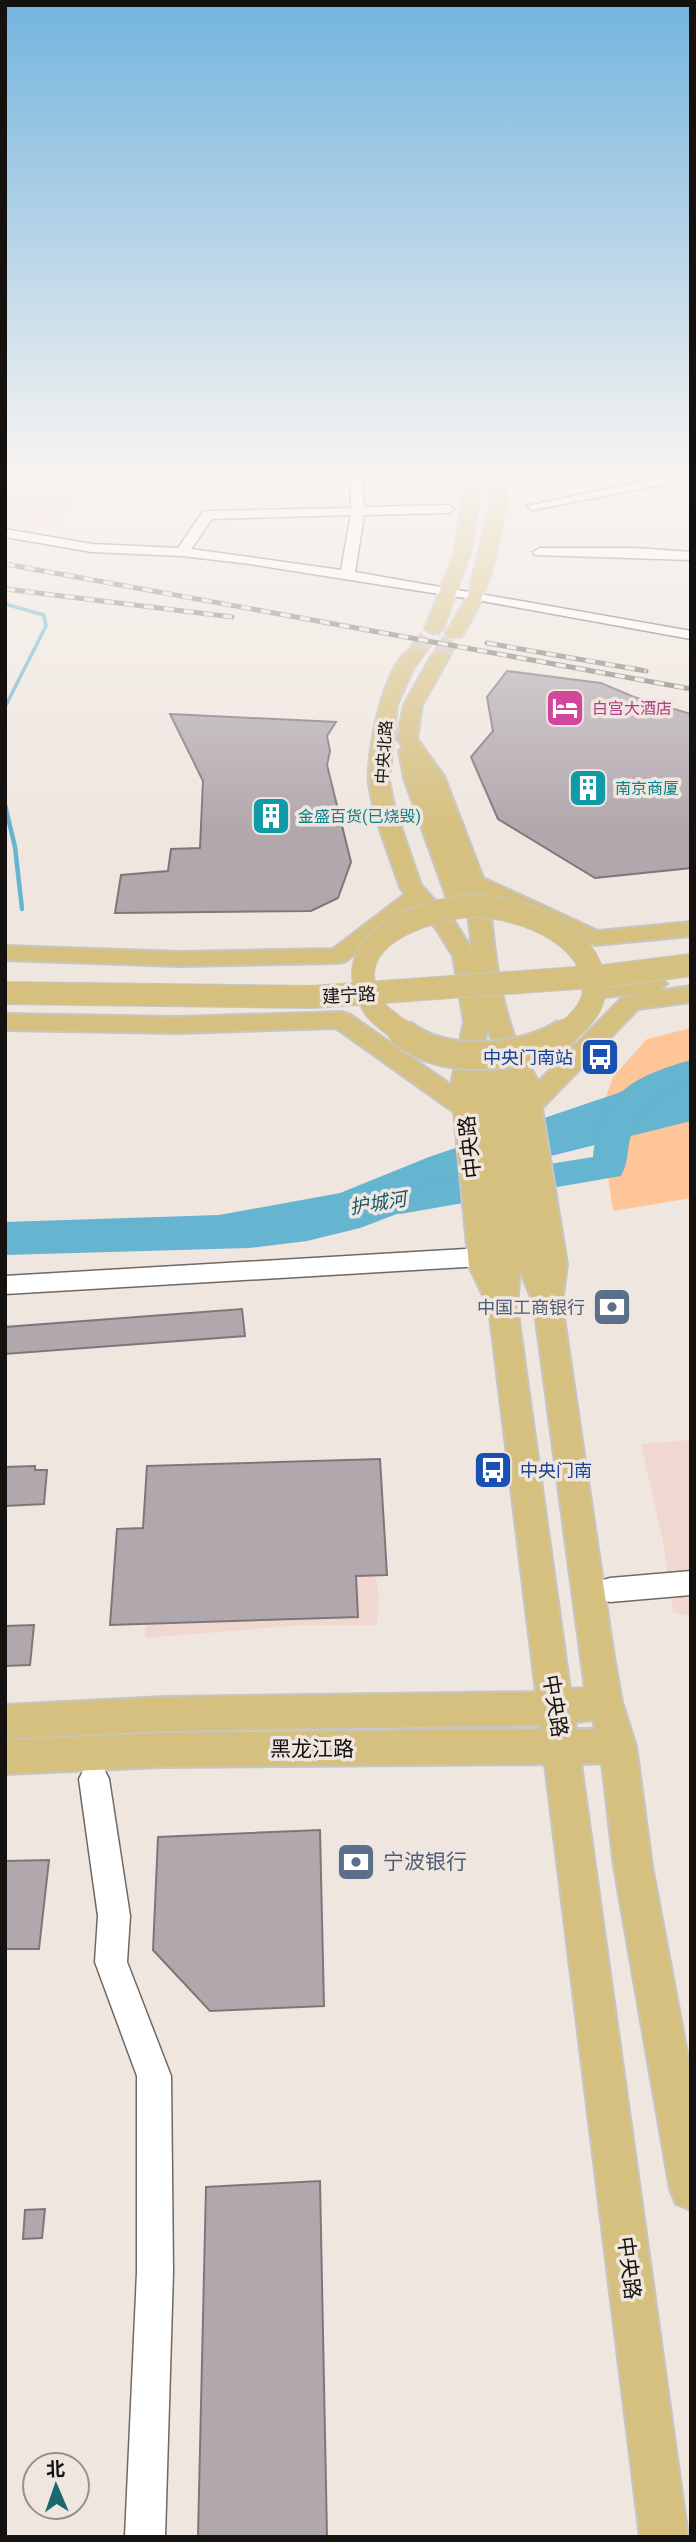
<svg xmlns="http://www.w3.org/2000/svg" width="696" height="2542" viewBox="0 0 696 2542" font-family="Roboto,'Noto Sans SC',sans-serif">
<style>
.commercial{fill:#f0d7cf}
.green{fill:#fec599}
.water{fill:#65b4d0}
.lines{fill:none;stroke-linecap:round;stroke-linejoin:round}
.stream-far1{stroke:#65b4d0;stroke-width:3.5}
.stream{stroke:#65b4d0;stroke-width:4.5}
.river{fill:#65b4d0;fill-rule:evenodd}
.building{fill:#b1a8ae;stroke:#7f767c;stroke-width:2}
.major-tunnel{stroke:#cec6c0;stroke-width:18;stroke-dasharray:18 9;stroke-linecap:butt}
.minor-casing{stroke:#706963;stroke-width:3}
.major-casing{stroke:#c7c6c5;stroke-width:4}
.minor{fill:#fff;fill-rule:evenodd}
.major{fill:#d6c080;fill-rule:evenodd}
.rail-casing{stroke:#7f7974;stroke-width:5}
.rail{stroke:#efe6df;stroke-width:3.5;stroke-dasharray:10;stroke-linecap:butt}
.major-bridge-far1-casing{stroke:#c7c6c5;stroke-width:24;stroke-linecap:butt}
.major-bridge-casing{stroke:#c7c6c5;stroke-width:31;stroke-linecap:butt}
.major-bridge-far1{stroke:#d6c080;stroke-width:22}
.major-bridge{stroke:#d6c080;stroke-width:27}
.labels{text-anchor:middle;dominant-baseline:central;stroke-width:7;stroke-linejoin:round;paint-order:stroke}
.far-hotel-label{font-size:16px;fill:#b23c85;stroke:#efe6df;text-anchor:start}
.far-street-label{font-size:16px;fill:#14110e;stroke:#efe6df}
.far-culture-label{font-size:16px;fill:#0d838f;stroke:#efe6df;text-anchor:start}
.street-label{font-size:18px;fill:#14110e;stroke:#efe6df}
.transit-label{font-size:18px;fill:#164399;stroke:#efe6df;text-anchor:end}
.service-label{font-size:18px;fill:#4e5e75;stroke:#efe6df;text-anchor:end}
.water-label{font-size:19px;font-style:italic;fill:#15566a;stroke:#efe6df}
.near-street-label{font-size:21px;fill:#14110e;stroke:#efe6df}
.near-service-label{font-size:21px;fill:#4e5e75;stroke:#efe6df;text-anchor:start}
</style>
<rect width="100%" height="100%" fill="#efe6df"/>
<!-- commercial -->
<path class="commercial" d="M5 488 79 499 49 528 5 521Z
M691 1440V1616L673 1612 663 1541 641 1444Z
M369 1539 379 1596 377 1625H304L145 1638 147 1593Z"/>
<!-- green -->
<path class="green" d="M691 1028V1198L613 1211 607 1170 598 1163 605 1155 601 1131 604 1103 613 1077 647 1039Z"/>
<!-- water -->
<path class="water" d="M691 1062V1121L547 1157 360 1228 307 1241 249 1248 5 1255V1222L219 1215 340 1193 429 1157 618 1093Z"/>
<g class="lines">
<!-- stream-far1 -->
<path class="stream-far1" d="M5 604 44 615 46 626 5 707"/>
<!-- stream -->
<path class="stream" d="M5 805 15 847 22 909"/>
<!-- river -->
<path class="river" d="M691 1060V1083C658 1093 635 1109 629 1144 627 1156 627 1165 621 1176L400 1214 388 1210 382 1201 388 1192 400 1188 593 1157C600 1093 634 1076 691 1060Z"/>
</g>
<!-- building -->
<path class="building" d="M507 671 601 683 634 697 691 714V868L595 878 498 819 471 757 493 731 487 697Z
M170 714 336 722 327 736 330 751 327 765 351 862 338 898 311 911 115 913 121 875 168 871 171 849 200 848 203 781Z
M242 1309 245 1336 5 1354V1327Z
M380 1459 387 1575 356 1576 358 1617 110 1625 117 1529 143 1528 147 1466Z
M35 1466V1470H47L44 1504 5 1506V1467Z
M34 1625 30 1665 5 1666V1626Z
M320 1830 324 2006 210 2011 153 1950 158 1837Z
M49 1860 39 1949H5V1861Z
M320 2181 327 2537H198L206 2187Z
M45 2209 42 2238 23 2239 25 2210Z"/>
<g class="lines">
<!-- major-tunnel -->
<path class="major-tunnel" d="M416 652 434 629
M441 655 455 633"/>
<!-- minor casing -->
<g class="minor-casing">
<path id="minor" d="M350 473H362L364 507 448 505 454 509 448 513 364 515 355 572 691 631V639L477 600 250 564 182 556 92 552 5 537V529L92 544 178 548 203 512 208 511 351 508ZM351 515 341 570 191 549 212 519Z
M683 473H691V479L533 510 527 506Z
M540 548H635L691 552V560L535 555 533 552Z
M482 1248 490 1251 493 1257 490 1263 482 1266 5 1294V1276Z
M691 1571V1595L610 1602 600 1599 597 1590 600 1581 610 1578Z
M94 1765 104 1769 109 1779 130 1916 127 1962 171 2076 173 2272 165 2537H125L137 2272V2076L95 1962 98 1916 79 1779 84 1769Z"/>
</g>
<!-- major casing -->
<g class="major-casing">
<path id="major" d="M467 473H483L470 554 443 629 434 634 425 629 454 554Z
M493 473H509C502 530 494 588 461 637H449L446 633 468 596 488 513Z
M416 647 425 652 413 669 397 705 389 781 395 810 421 885 454 921 472 949 468 912H453L450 907 404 778 399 751 403 747 397 739 404 705 432 655 441 650 450 655 422 705 417 739 444 776 483 878 598 931 691 922V936L595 945 489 897C494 948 499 1001 519 1048 524 1060 534 1070 538 1082L623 997 643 993 595 998 587 995 583 990 587 985 655 976 663 979 667 984 658 991 691 986V1002L638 1009 542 1108 567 1264 562 1304 614 1657 622 1702 636 1746 652 1866 691 2074V2210L676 2204 670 2189 614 1866 602 1763 581 1764 688 2537H640L545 1764 162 1767 5 1774V1740L162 1733 541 1729 540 1725 165 1731 5 1739V1705L165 1697 536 1692 489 1308 469 1266 454 1112 336 1028 178 1033 5 1030V1014L178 1017 341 1012 349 1014 451 1085 464 1022 453 956 437 930 417 907 346 961 338 963 181 966 5 960V946L181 952 333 949 405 894 400 887C389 854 374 819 369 784 366 755 384 655 416 647ZM487 1027 495 1049 491 1053 484 1049ZM520 1270 534 1305 585 1688 570 1689 517 1307ZM593 1720 595 1729H576L575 1722Z"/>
</g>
<!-- minor -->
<use href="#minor" class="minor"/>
<!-- major -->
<use href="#major" class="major"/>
<!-- rail casing -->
<g class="rail-casing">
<path id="rail" d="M5 564 691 689
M5 589 232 617
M487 643 646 671"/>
</g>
<!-- rail -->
<use href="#rail" class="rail"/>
<!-- major-bridge-far1 casing -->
<g class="major-bridge-far1-casing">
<path id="major-bridge-far1" d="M5 993 313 997 604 976 691 965
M404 1034C395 1026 382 1018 375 1009 334 946 407 915 460 907 505 901 582 927 593 976 600 1001 583 1020 564 1034"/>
</g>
<!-- major-bridge casing -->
<g class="major-bridge-casing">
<path id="major-bridge" d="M401 1032C443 1067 523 1060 566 1032"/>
</g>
<!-- major-bridge-far1 -->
<use href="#major-bridge-far1" class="major-bridge-far1"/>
<!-- major-bridge -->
<use href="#major-bridge" class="major-bridge"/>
</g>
<!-- sky -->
<linearGradient id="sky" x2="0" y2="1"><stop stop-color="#73b4de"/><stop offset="0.57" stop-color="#f8f4f1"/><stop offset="1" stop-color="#f8f4f1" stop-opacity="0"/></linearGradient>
<rect width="696" height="829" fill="url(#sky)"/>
<!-- icons -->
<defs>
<g id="hotel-square" transform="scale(2.0125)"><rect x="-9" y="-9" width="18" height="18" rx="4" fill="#d1479c" stroke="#efe6df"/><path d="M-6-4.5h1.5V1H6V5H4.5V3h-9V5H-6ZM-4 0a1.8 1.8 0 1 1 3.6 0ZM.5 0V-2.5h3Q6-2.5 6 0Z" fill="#fff"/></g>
<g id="building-square" transform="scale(2.0125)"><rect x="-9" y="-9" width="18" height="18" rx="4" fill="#0f9aa8" stroke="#efe6df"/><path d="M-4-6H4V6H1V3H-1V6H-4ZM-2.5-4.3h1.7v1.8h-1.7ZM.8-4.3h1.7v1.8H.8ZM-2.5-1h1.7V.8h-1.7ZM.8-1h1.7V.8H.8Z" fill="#fff"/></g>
<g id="bus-square" transform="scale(2.0125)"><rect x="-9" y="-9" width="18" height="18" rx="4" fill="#1a4fb4" stroke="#efe6df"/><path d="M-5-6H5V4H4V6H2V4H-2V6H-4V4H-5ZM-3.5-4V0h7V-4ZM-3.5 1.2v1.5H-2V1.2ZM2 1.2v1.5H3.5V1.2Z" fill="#fff"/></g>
<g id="bank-square" transform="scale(2.0125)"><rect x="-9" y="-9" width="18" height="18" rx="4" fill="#5c6f8a" stroke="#efe6df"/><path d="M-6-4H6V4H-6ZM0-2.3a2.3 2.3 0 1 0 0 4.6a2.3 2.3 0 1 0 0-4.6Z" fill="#fff"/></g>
</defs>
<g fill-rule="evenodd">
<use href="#hotel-square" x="565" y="708"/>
<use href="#building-square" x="588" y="788"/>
<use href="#building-square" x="271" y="816"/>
<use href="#bus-square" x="600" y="1057"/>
<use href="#bank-square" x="612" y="1307"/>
<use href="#bus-square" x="493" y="1470"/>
<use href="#bank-square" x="356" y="1862"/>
</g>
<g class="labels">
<!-- far-hotel labels -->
<g class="far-hotel-label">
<text x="592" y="708">白宫大酒店</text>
</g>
<!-- far-street labels -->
<g class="far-street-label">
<text transform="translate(384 752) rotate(-86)">中央北路</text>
</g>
<!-- far-culture labels -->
<g class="far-culture-label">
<text x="615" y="788">南京商厦</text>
<text x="298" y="816">金盛百货(已烧毁)</text>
</g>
<!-- street labels -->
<g class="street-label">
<text transform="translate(349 995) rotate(-3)">建宁路</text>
</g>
<!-- transit labels -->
<g class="transit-label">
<text x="573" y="1057">中央门南站</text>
<text x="520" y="1470" text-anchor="start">中央门南</text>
</g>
<!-- service labels -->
<g class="service-label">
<text x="585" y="1307">中国工商银行</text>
</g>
<!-- water labels -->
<g class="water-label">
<text transform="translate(378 1203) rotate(-9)">护城河</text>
</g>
<!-- near-street labels -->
<g class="near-street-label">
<text transform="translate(470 1147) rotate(-96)">中央路</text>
<text transform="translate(555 1706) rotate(81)">中央路</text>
<text x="312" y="1749">黑龙江路</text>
<text transform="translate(629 2268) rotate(83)">中央路</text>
</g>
<!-- near-service labels -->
<g class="near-service-label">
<text x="383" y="1862">宁波银行</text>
</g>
</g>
<!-- border -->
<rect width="696" height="2542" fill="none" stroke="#14110e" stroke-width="14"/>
<!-- north arrow -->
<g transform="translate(56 2486) rotate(358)"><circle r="33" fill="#efe6df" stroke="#97918b" stroke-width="2"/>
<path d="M0-5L12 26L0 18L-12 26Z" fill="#1b686e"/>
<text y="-10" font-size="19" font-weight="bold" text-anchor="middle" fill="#14110e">北</text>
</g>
</svg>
